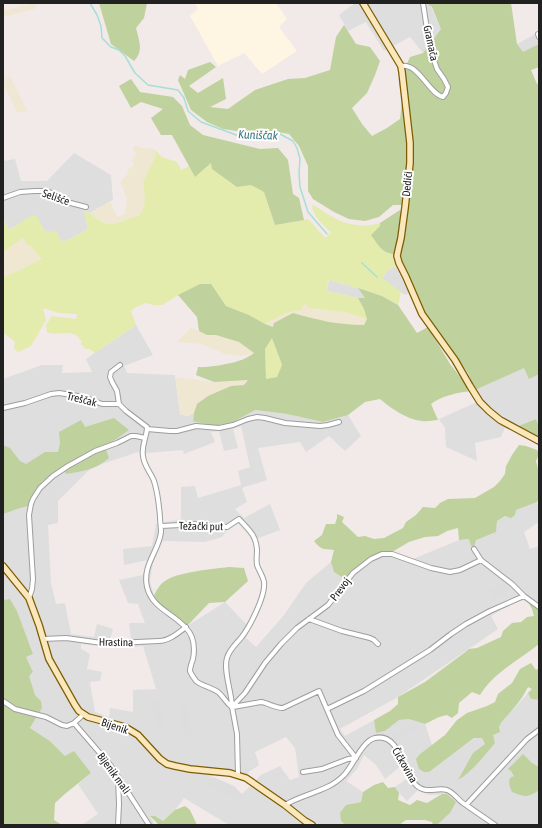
<svg xmlns="http://www.w3.org/2000/svg" width="542" height="828" viewBox="0 0 542 828" font-family="'Asap Condensed',sans-serif">
<style>
.residential{fill:#dfdede;fill-rule:evenodd}
.education{fill:#fff5e3}
.farmland{fill:#f0e7d3}
.grass{fill:#e3ecad}
.forest{fill:#bfd19c;fill-rule:evenodd}
.parking{fill:#ddd}
.lines{fill:none;stroke-linecap:round;stroke-linejoin:round}
.stream{stroke:#a7dfd7;stroke-width:1.5}
.street-casing{stroke:#9e9e9e;stroke-width:6}
.secondary-casing{stroke:#7d5d03;stroke-width:8}
.street{stroke:#fff;stroke-width:4}
.secondary{stroke:#fbe7bc;stroke-width:5.5}
.labels{text-anchor:middle;dominant-baseline:central;stroke-width:4;stroke-linejoin:round;paint-order:stroke}
.street-label{font-size:11px;fill:#212121;stroke:#fff}
.water-label{font-size:12px;font-style:italic;fill:#397983;stroke:#fff}
</style>
<rect width="100%" height="100%" fill="#f1eae8"/>
<!-- residential -->
<path class="residential" d="M355 3H426L431 7 441 29 423 53 410 37 384 51 366 22 348 31 339 15Z
M539 32V44L523 53 517 44Z
M74 153 111 175 113 200 90 213 84 211 88 229 72 238 62 242 46 231 15 226 9 230 3 219V161L15 159 21 181H47Z
M396 266 400 275 409 293 405 295 394 288 382 278 388 270Z
M329 280 358 288 366 298H358L327 291Z
M136 325 153 355 124 366 127 373 175 375 180 414 187 416 194 413 193 421 233 422 254 410 287 414 323 422 348 415 361 436 345 451 329 436 306 452 300 442 258 448 267 480 242 488 247 502 235 509 244 518 270 504 280 530 253 540 238 523 228 529 222 537 205 542 163 541 153 563 150 581 154 596 156 602 187 626 225 602 250 628 246 638 256 647 284 615 306 583 331 562 345 579 355 569 369 558 378 553 392 552 413 559 459 540 470 539 496 530 497 521 516 510 537 502 539 507V522L524 532 530 549 539 546V609L530 603 522 600 506 607 491 616 498 629 398 697 340 729 345 736 374 720 377 733 385 731 399 720 409 719 425 724 432 745 420 754 429 772 465 745 507 716 528 693 531 699 539 700V825H437L450 813 447 794 429 795 418 790 407 801 399 793 395 787 409 777 402 765 385 779 376 765 364 755 357 769 346 781 363 792 361 802 354 803 341 821 345 825H229L184 798 175 810 163 821 155 816H150L155 825 83 824 98 814 78 784 91 773 65 756 50 741 30 728 37 717 41 701 35 695 28 676 33 672 26 657 33 654 17 611 10 599 4 600 3 599V379L42 365H63L62 373 92 372 86 359ZM241 426 250 467 238 471 241 485 198 498 195 486 181 487V519L156 524 152 546 123 549 124 565 148 560 143 575 119 580 128 603 138 604 145 623H129L132 647 143 646 156 689 133 690V712L110 708 109 717 95 712 90 682 100 681 102 672 87 669 90 654 81 649V644L108 647 113 629 97 624 94 637 71 634 65 603 56 604 51 583 48 525 58 523V501L89 470 102 464 138 452 147 453 183 450 184 454 215 442 211 432 219 431 224 451 238 448 233 429ZM286 737 295 748 299 777 290 780 280 766 261 775 242 794 207 778 215 775 230 776 243 780 249 772 259 765 255 752Z
M524 367 529 378 539 374V427L536 419 516 427 487 406 482 401 475 390Z
M477 402 482 411 505 427 501 437 475 443 477 461 446 447 445 428 439 419Z"/>
<!-- education -->
<path class="education" d="M195 3H276L287 19 279 27 297 51 262 74 244 53 218 66 190 16 198 9Z"/>
<!-- farmland -->
<path class="farmland" d="M33 3H35L37 8 3 17V11Z
M10 76 27 111 17 113 3 82Z
M135 145 141 148H151L154 149 156 155 143 182 145 198 144 206 140 215 114 224H106L97 219 90 213 110 201 117 217 125 214 127 199 120 182 127 175 128 169 134 166 132 160 136 154 133 150Z
M23 238 34 247V251L42 259 15 272 3 277V264L5 263 3 259V252Z
M305 302 316 309 344 312 367 319 364 325H350L316 320 293 313 273 327 265 324 286 313 301 310Z
M191 327 207 335H216L239 342 254 353 242 356 225 354 201 344 177 342Z
M175 377 214 382 249 379 244 385 231 386 197 404 194 413 187 416 180 414Z"/>
<!-- grass -->
<path class="grass" d="M154 149 162 157 177 162 181 170 189 166 195 177 211 162 237 187 251 185 264 192 275 225 308 219C315 226 319 232 326 238L331 232C324 227 312 214 312 205 319 207 325 213 331 216 345 225 364 228 380 223L390 254H395L394 261 396 266 388 270 382 278 401 292 398 305 382 296 358 288 329 280 328 281 327 291 358 298 364 309 367 319 344 312 309 308 305 303 301 310 286 313 265 324 249 315 226 306 220 298 200 284 175 297 162 305H153L146 303 136 307 131 311 136 325 95 353 90 349H86L80 344 82 342C80 340 78 336 76 335 67 330 56 336 47 332L46 325 52 316 76 319 77 314 59 313 43 308 46 320 31 346 18 352 14 348 15 342 3 332V277L15 272 42 259 34 251 33 247 27 245 23 238 3 252V219L9 230 29 217 36 215 45 231 57 232 62 242 72 238 88 229 84 211 90 213 97 219 106 224H114L140 215 144 206 145 198 143 182 156 155Z
M272 337 282 366 277 377 266 379 265 349Z"/>
<!-- forest -->
<path class="forest" d="M99 3H147L144 18 136 28C139 41 144 51 134 61L111 44Z
M426 3H511L517 44 523 52 539 44V67L531 70 537 84H539V374L529 379 524 368 475 390 468 373 422 310 400 258 409 202 401 205H393L379 217 365 221 349 219 334 212 313 199 308 191V166L299 146 289 134 272 131 250 133 223 129 207 122 191 110 178 80 180 75 185 79 188 70 210 62 216 67 189 86 198 93 223 78 226 99 210 107 228 109 255 90 288 79 305 78 330 70 336 37 344 25 356 44 370 47 380 61 375 75 367 93 352 108 362 124 372 136 387 128 400 119 402 102 399 82 410 57 423 53 441 29 432 7Z
M131 79 140 92 173 97 182 106 190 125 203 135 260 149 278 148 288 160 293 194 299 198 304 220 275 225 264 192 251 185 237 187 212 169 211 163 195 177 172 135H161L151 118 163 109 141 102 131 108 119 86Z
M400 210C405 218 397 244 395 254 382 254 378 244 371 235L380 226V223Z
M200 284H211L226 306 249 315 265 324 273 327 274 323 293 313C317 320 338 325 364 325L367 319 364 309 358 298H365L358 288 382 296 398 305 417 333 428 327 450 364 471 391C457 393 443 395 431 404L438 420C433 420 427 422 422 421 406 419 392 409 380 399L365 402 348 415 323 422 287 414 255 410 233 422 213 426 193 421 194 413 197 404 208 396 231 386 244 385 248 380 214 382 196 375 198 367C208 368 237 363 246 358 248 357 251 355 254 353L239 342 216 335H207L199 331 197 317 178 295ZM272 338 282 365 277 377 266 379 265 349Z
M114 418 129 430 105 447 109 458C95 470 83 471 66 474L62 467 43 481 36 489 28 506 17 509 3 514V445L10 448 20 461 26 464 45 452H58L60 443 59 432 81 420 85 427Z
M536 419 539 427V439L516 427Z
M519 445 526 446 537 450 539 454 536 461 538 469H539V499L537 502 516 510 515 515 511 518 505 516 497 521 496 532 476 540 474 547 471 546 469 539 459 540 458 528 447 531 438 536 425 537 409 542 392 552 378 553 369 558 355 569 345 579 334 572 331 562 334 550C323 549 321 550 314 541L322 535 326 524H335L337 518V514L344 517 342 522 358 537 365 536 374 539 384 538 403 528 406 522 416 515 423 507 435 508 440 503 448 499 475 498 494 487 500 481 505 474 506 466 512 455Z
M229 567 244 568 248 581 225 602 209 603 187 626C176 618 160 610 154 596 156 591 159 585 165 581 177 572 213 569 229 567Z
M10 599 17 611 33 654 26 657 33 672 29 676 35 695 41 701 42 708 30 728 50 741 65 756 74 751 91 773 66 793 55 803 54 820 62 825H3V600Z
M528 602 530 603 539 609V644C519 660 493 673 480 695L472 692 459 703 458 713 452 718 447 715 439 717 425 724 409 719 399 720 385 731 376 733 374 720 390 711 398 704V697L425 682 464 653 469 649 477 648 501 637 503 631 512 623 521 622 527 617 534 616 532 609Z
M531 663 536 670 539 668V700L531 699 528 693 532 689 528 687C524 695 519 702 513 709 508 716 502 719 499 727L500 732 493 735 495 743C483 757 473 771 458 780L473 753 485 744 482 738H474L429 772H424L419 769 416 759 420 754 445 735 457 720 467 713 487 706 495 702 498 694 512 683 520 669Z
M523 754 532 763 539 767V790C528 798 524 797 512 792 510 787 508 784 510 778L514 776 511 771 508 769Z
M383 782 388 788 395 787 399 793 398 800 410 805 417 800 427 803 442 794H447L456 802 450 813 437 825H433L432 822 425 820H406L399 825H345L341 821 340 813 346 805 361 802 363 792 374 785Z
M185 806 190 810 197 825H159L150 816H155L163 821 175 810Z"/>
<!-- parking -->
<path class="parking" d="M506 582 510 590 493 598 489 590Z
M160 701 163 733 156 732 152 702Z
M188 706 192 735 184 736 180 707Z
M406 725 408 728 412 726 414 729 397 742 392 736Z
M213 777 234 786 242 794 238 800 204 783 207 778Z"/>
<g class="lines">
<!-- stream -->
<path class="stream" d="M90 3 97 15 101 26 102 38 111 47 119 50 125 56 135 73 148 85 178 90 184 98 188 111 201 122 239 136H255L280 134 293 141 297 148 300 159 299 173 300 187 308 212 327 234
M362 263 377 277"/>
<!-- street casing -->
<g class="street-casing">
<path id="street" d="M538 34 539 37
M401 66C418 62 429 94 443 97L446 93 448 87 444 79 437 69 433 57 428 36 423 3
M3 198 20 192 35 191H44L52 193 63 201 86 207
M119 404 126 411 147 427C147 437 141 446 143 456 144 466 151 473 154 481 158 493 159 505 160 517 160 522 161 527 161 532 159 551 142 565 147 587 152 608 173 613 186 628 194 636 195 648 193 659 192 662 190 667 190 671 191 674 194 678 196 681 202 686 211 687 218 692 223 696 227 704 232 707
M3 408 25 403 51 394 59 393 84 397 102 404H119L117 391 112 382 110 377 111 372 120 365
M147 429 170 431H177L196 426 219 428 233 425 248 419 257 417 265 418 285 423 320 426 328 425 339 422
M161 526 200 524 212 526 227 527 239 519C249 530 256 535 257 550 257 555 256 560 257 565 259 571 263 576 264 582 266 596 249 628 241 638 236 644 229 650 227 658 223 670 232 694 232 706
M474 549 481 560
M29 598 32 589 33 579 29 515 31 504 33 499 40 488 53 476 68 466 95 451 117 443 131 436H136L145 438
M309 619 342 631 370 638 374 640 378 644
M43 639 66 638 102 643H115L159 641C169 641 178 633 186 627
M3 701 15 709 46 717 62 725 67 726 74 723
M233 707 261 702C268 703 275 708 283 708L319 691 338 735 356 758
M327 709 364 691 430 650 451 634 466 624 490 611 524 596
M84 714 74 723 111 766 149 825
M303 772 322 769 348 759 356 758
M238 775 237 734 232 707 245 693 265 663 281 644 297 628 328 605 353 573 371 559 382 554H392L431 568 450 572 460 570 481 560 512 584 524 596 539 607
M285 805C304 793 328 792 344 775 353 766 362 741 375 738 399 732 403 771 415 784 425 795 436 787 447 790 455 793 459 802 466 805L527 739 539 730
M466 805 495 825
M118 825 119 804 118 778"/>
</g>
<!-- secondary casing -->
<g class="secondary-casing">
<path id="secondary" d="M363 3 401 66 402 72 410 143V163L405 208 401 238 398 251 397 256 399 263 406 277 422 314 455 360 470 386 480 402 489 411 500 420 539 441
M3 566 29 598 39 625 49 659 75 705 79 711 88 717 125 727 138 735 160 759 167 764 175 766 190 769 230 773 246 778 285 805 305 821 312 825"/>
</g>
<!-- street -->
<use href="#street" class="street"/>
<!-- secondary -->
<use href="#secondary" class="secondary"/>
</g>
<g class="labels">
<!-- street labels -->
<g class="street-label">
<text transform="translate(431 43) rotate(78)">Gramača</text>
<text transform="translate(407 184) rotate(-84)">Dedići</text>
<text transform="translate(56 197) rotate(19)">Selišće</text>
<text transform="translate(82 399) rotate(14)">Treščak</text>
<text transform="translate(201 526) rotate(1)">Težački put</text>
<text transform="translate(340 589) rotate(-53)">Prevoj</text>
<text transform="translate(116 642) rotate(1)">Hrastina</text>
<text transform="translate(115 726) rotate(19)">Bijenik</text>
<text transform="translate(405 765) rotate(60)">Čičkovina</text>
<text transform="translate(114 773) rotate(54)">Bijenik mali</text>
</g>
<!-- water labels -->
<g class="water-label">
<text transform="translate(258 135) rotate(2)">Kuniščak</text>
</g>
</g>
<!-- border -->
<rect width="542" height="828" fill="none" stroke="#212121" stroke-width="8"/>
</svg>
